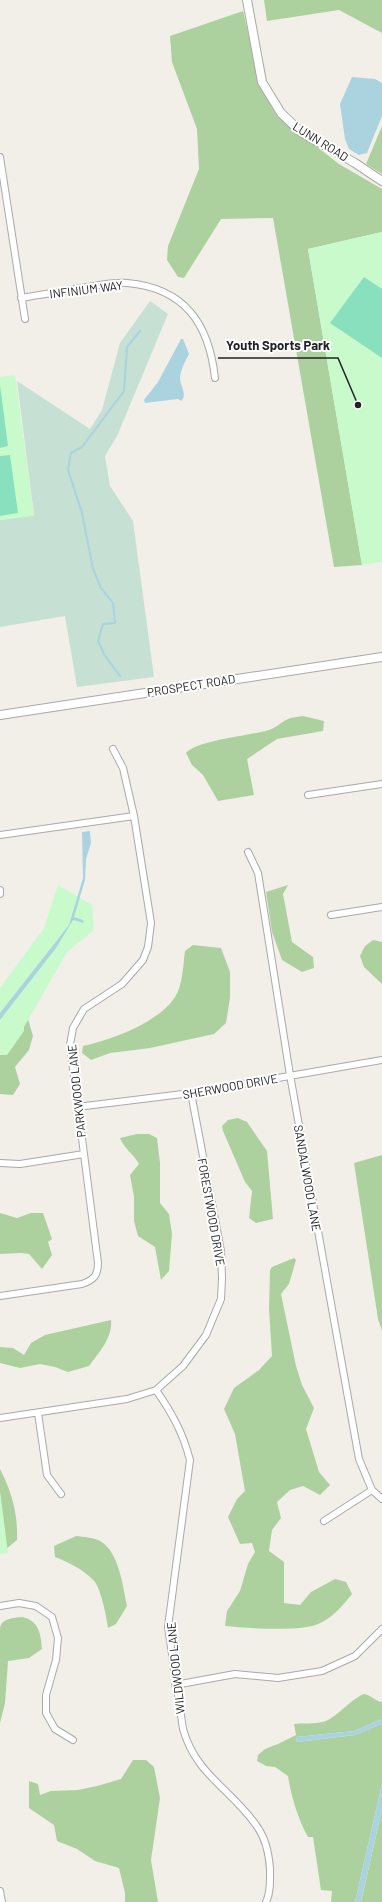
<svg xmlns="http://www.w3.org/2000/svg" width="382" height="1902" viewBox="0 0 382 1902" font-family="Barlow,sans-serif">
<style>
.forest{fill:#add19e}
.wetland{fill:#c6e0d4}
.park{fill:#c8facc}
.pitch{fill:#88e0be}
.water{fill:#aad3df}
.lines{fill:none;stroke-linecap:round;stroke-linejoin:round}
.stream{stroke:#aad3df;stroke-width:2}
.minor-casing{stroke:#a9a9a9;stroke-width:8}
.tertiary-casing{stroke:#a9a9a9;stroke-width:10}
.minor{stroke:#fff;stroke-width:6}
.tertiary{stroke:#fff;stroke-width:8}
.labels{text-anchor:middle;dominant-baseline:central;stroke-width:4;stroke-linejoin:round;paint-order:stroke}
.street-label{font-size:12px;fill:#222;stroke:#fff}
.leader{fill:none;stroke:#222;stroke-width:1.5}
.callout-dot{fill:#222;stroke:#fff;stroke-width:1.5}
.callout-label{font-size:13px;text-anchor:middle;font-weight:bold;fill:#222;stroke:#fff;stroke-width:4;stroke-linejoin:round;paint-order:stroke}
</style>
<rect width="100%" height="100%" fill="#f2efe9"/>
<!-- forest -->
<path class="forest" d="M264 0H382V33L339 10 267 21Z
M243 11 261 87 277 116 339 164 382 189V232L308 249 362 565 334 567 273 218 221 219 184 278 178 277 167 260 168 246 199 169 197 129 172 62 170 36Z
M382 126V174L366 164Z
M303 716 324 721 323 731 277 739 247 759 254 795 218 801 203 775 192 765 186 753C197 740 250 736 269 730 276 728 281 722 288 719 292 717 298 717 303 716Z
M288 885 283 894 292 942 313 957 314 968 302 972 282 960 272 932 266 892Z
M373 940 382 942V984L364 967 360 956 365 946Z
M193 945 221 948 230 972V998L226 1023 214 1034 150 1048 110 1053 91 1060 82 1053 83 1046C112 1040 159 1022 175 997 183 985 183 965 185 951Z
M29 1005 28 1019 33 1036 29 1050 15 1067 20 1084 13 1095 0 1094V1020Z
M238 1118 247 1122 267 1151 273 1219 256 1223 249 1218 252 1191 245 1182 223 1131 222 1126 228 1120Z
M137 1134H149L157 1138 160 1163V1203L169 1214 172 1234 169 1271 161 1280 155 1247 138 1236 134 1221V1197L130 1175 139 1164C133 1153 125 1150 120 1138Z
M382 1155V1331L378 1319 354 1163Z
M0 1213 17 1218 31 1213H43L52 1239 48 1242 52 1255 42 1269 29 1254 21 1253 0 1254Z
M294 1258 296 1260 289 1284 281 1294 296 1366 302 1385 314 1408 306 1429 319 1472 330 1485 320 1495 303 1486 290 1490 277 1502 281 1518 272 1530 269 1551 284 1562V1603L300 1605 311 1592 335 1579 346 1582 352 1594C342 1606 333 1618 318 1624 302 1632 244 1628 225 1626L227 1611 240 1591 248 1564 255 1552 252 1543 240 1544 228 1517 237 1499 245 1491 235 1434 224 1409 234 1388 259 1370 272 1356 269 1309 270 1270 272 1267Z
M111 1320C113 1337 99 1353 89 1366L68 1372 55 1367 40 1364 20 1368 0 1363V1347L13 1348 24 1355 31 1343 45 1335Z
M0 1469C12 1492 18 1514 17 1540L0 1554Z
M76 1536C84 1537 93 1537 100 1541 119 1551 123 1587 127 1606L116 1624 108 1628C106 1615 102 1593 95 1582 86 1571 68 1562 55 1557L54 1546Z
M22 1617C38 1620 41 1633 42 1649L29 1658 8 1661 5 1703 0 1723V1628C2 1618 13 1618 22 1617Z
M364 1694C371 1695 375 1701 382 1702V1719L354 1731 296 1737 297 1742 355 1735 382 1724V1784L355 1902H331L332 1891 321 1890 313 1837H308C298 1819 291 1796 288 1776L275 1767 266 1766 257 1761 258 1755 265 1749 280 1743 296 1735 294 1724C303 1723 314 1724 323 1722 335 1719 351 1699 364 1694Z
M133 1760H146L154 1767 160 1798 151 1860 158 1902H125V1893L119 1868 95 1861 77 1849 57 1841 54 1825 29 1808V1781L38 1784 40 1795 51 1791 78 1790 97 1786 121 1779Z
M382 1809V1902H361L362 1898Z"/>
<!-- wetland -->
<path class="wetland" d="M150 301 168 314 117 436 105 456 110 486 133 521 154 677 77 687 65 616 0 627V520L34 515 17 381 90 429 102 410 120 343Z"/>
<!-- park -->
<path class="park" d="M382 232V562L362 565 308 249Z
M15 375 34 516 0 520V377Z
M58 885 92 905 94 930 67 952 24 1027V1031L7 1055H0V988L44 928Z
M0 1491 8 1553 0 1554Z"/>
<!-- pitch -->
<path class="pitch" d="M364 277 382 289V358L330 323Z
M0 385 8 446 0 448Z
M10 455 18 513 0 516V456Z"/>
<!-- water -->
<path class="water" d="M352 77 375 79 382 83V116L367 153 359 155 349 149 345 139 340 104Z
M181 339H183L189 354C185 362 181 368 180 378 180 386 188 395 181 401L178 399 145 403 144 400 158 382Z
M90 831 91 843 86 859 85 880 74 917 83 920 84 923 73 920 56 948 0 1020V1013L69 925 83 878 82 832Z
M382 1719V1724L355 1735 297 1742 296 1737 354 1731Z
M382 1784V1809L361 1902H355Z"/>
<g class="lines">
<!-- stream -->
<path class="stream" d="M120 676 104 654 98 641 103 624 115 623 113 603 101 588 93 569 82 513 68 470 71 453 82 447 124 391 127 347 140 331"/>
<!-- minor casing -->
<g class="minor-casing">
<path id="minor" d="M0 157 25 319
M21 298C43 294 66 291 88 287 100 285 114 282 127 283 185 288 209 324 215 378
M308 795 382 784
M0 835 134 816
M248 852 258 873 290 1075 359 1459 372 1490 382 1499
M0 890V894
M331 915 382 907
M77 1107 191 1093 382 1060
M0 1163 20 1164 84 1154
M0 1296 82 1284C94 1280 98 1275 98 1263L70 1045 73 1028 84 1009 122 984 143 960 148 947 151 923 134 816 123 768 113 749
M156 1390C172 1413 183 1433 190 1460L168 1627 183 1729C196 1775 231 1789 256 1825 265 1837 269 1854 270 1869 270 1880 271 1892 266 1902
M38 1413 47 1475 61 1494
M0 1418 127 1399 156 1390 183 1366 206 1335 221 1299 222 1278 221 1251 191 1093
M324 1521 372 1490
M0 1606 19 1603 36 1606 52 1617 58 1638 56 1660 46 1695V1713L55 1729 73 1740
M175 1685 235 1674 278 1678 322 1671 355 1656 382 1629
M0 1891 2 1902"/>
</g>
<!-- tertiary casing -->
<g class="tertiary-casing">
<path id="tertiary" d="M247 0 262 82 281 113 301 132 355 163 382 181
M0 715 382 657"/>
</g>
<!-- minor -->
<use href="#minor" class="minor"/>
<!-- tertiary -->
<use href="#tertiary" class="tertiary"/>
</g>
<g class="labels">
<!-- street labels -->
<g class="street-label">
<text transform="translate(321 141) rotate(32)">LUNN ROAD</text>
<text transform="translate(86 289) rotate(-7)">INFINIUM WAY</text>
<text transform="translate(191 685) rotate(-9)">PROSPECT ROAD</text>
<text transform="translate(230 1086) rotate(-10)">SHERWOOD DRIVE</text>
<text transform="translate(76 1091) rotate(-96)">PARKWOOD LANE</text>
<text transform="translate(308 1178) rotate(80)">SANDALWOOD LANE</text>
<text transform="translate(212 1212) rotate(80)">FORESTWOOD DRIVE</text>
<text transform="translate(175 1668) rotate(-96)">WILDWOOD LANE</text>
</g>
</g>
<!-- callouts -->
<path class="leader" d="M358 405L338 358H218"/>
<circle class="callout-dot" cx="358" cy="405" r="4"/>
<g class="callout-label">
<text x="278" y="350">Youth Sports Park</text>
</g>
</svg>
